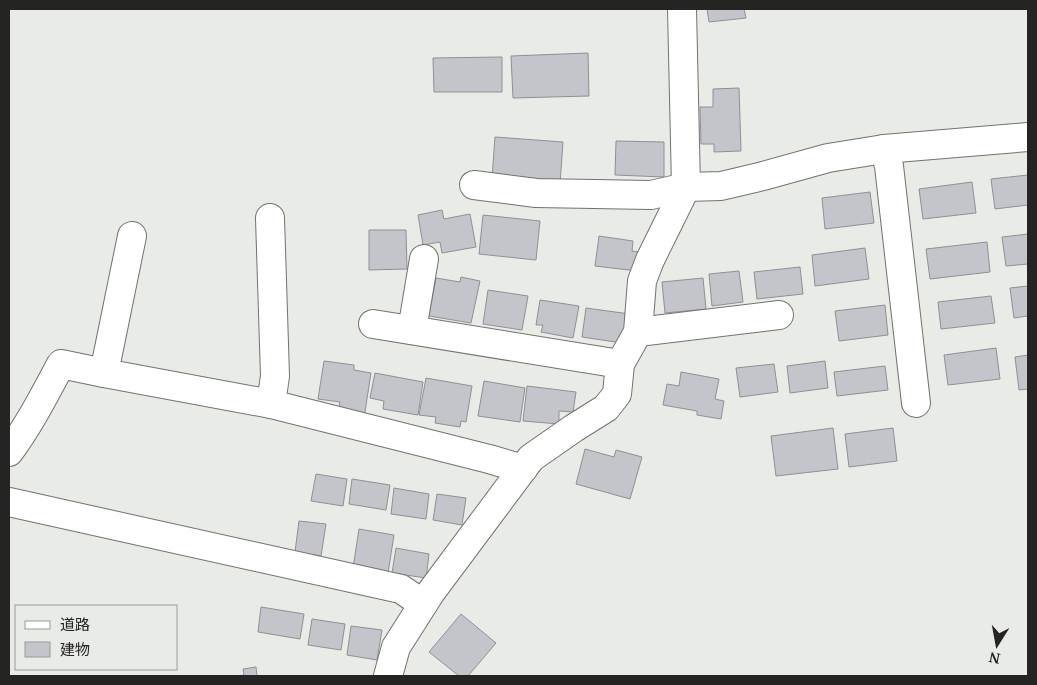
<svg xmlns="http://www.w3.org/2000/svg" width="1037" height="685" viewBox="0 0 1037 685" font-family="'Noto Serif','Noto Sans JP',serif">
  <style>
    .building { fill: #c4c5ca; stroke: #8f9095 }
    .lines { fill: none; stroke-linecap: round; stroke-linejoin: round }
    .minor-casing { stroke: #71736e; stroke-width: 30 }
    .minor { stroke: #fff; stroke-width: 28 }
  </style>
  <rect width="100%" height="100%" fill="#e9ebe6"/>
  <g class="building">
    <path d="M 707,9 L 744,9 L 746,18 L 709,22 Z"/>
    <path d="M 588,53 L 589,96 L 513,98 L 511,56 Z"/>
    <path d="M 502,57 L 502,92 L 434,92 L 433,58 Z"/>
    <path d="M 739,88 L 741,151 L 714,152 L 714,144 L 701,144 L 700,107 L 713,107 L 713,89 Z"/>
    <path d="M 495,137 L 563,142 L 560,184 L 492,178 Z"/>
    <path d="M 616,141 L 664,142 L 664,177 L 615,175 Z"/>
    <path d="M 1028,175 L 1028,205 L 995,209 L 991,179 Z"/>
    <path d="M 972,182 L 976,213 L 923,219 L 919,189 Z"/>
    <path d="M 870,192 L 874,223 L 825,229 L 822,198 Z"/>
    <path d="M 442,210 L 444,219 L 470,214 L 476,247 L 442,253 L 440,242 L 423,245 L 418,215 Z"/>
    <path d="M 483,215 L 540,221 L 536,260 L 479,254 Z"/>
    <path d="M 369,230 L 406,230 L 407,269 L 369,270 Z"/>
    <path d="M 1028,234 L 1028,264 L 1006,266 L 1002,237 Z"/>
    <path d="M 599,236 L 633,241 L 632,251 L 639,252 L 637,271 L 595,266 Z"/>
    <path d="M 987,242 L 990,272 L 930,279 L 926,249 Z"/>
    <path d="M 865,248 L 869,279 L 815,286 L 812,255 Z"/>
    <path d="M 800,267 L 803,294 L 757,299 L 754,272 Z"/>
    <path d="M 739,271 L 743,302 L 712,306 L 709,274 Z"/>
    <path d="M 461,277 L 480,281 L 471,323 L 429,316 L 436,278 L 460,282 Z"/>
    <path d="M 703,278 L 706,309 L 665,313 L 662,282 Z"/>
    <path d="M 1028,286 L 1028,316 L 1014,318 L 1010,288 Z"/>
    <path d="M 488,290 L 528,296 L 522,330 L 483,324 Z"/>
    <path d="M 991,296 L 995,323 L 941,329 L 938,302 Z"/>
    <path d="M 540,300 L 579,306 L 573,338 L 541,332 L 543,325 L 536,325 Z"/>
    <path d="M 885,305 L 888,335 L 839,341 L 835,311 Z"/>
    <path d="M 586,308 L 630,314 L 622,343 L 582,337 Z"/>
    <path d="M 996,348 L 1000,379 L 948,385 L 944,355 Z"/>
    <path d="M 1028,355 L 1028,389 L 1019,390 L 1015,357 Z"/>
    <path d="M 324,361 L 354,365 L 354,370 L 371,373 L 364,418 L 338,414 L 340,402 L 318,399 Z"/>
    <path d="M 825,361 L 828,388 L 790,393 L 787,366 Z"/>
    <path d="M 774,364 L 778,392 L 740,397 L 736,368 Z"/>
    <path d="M 885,366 L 888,390 L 837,396 L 834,372 Z"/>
    <path d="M 681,372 L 719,379 L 715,399 L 724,401 L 721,419 L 697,415 L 697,411 L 663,405 L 667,384 L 679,386 Z"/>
    <path d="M 375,373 L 423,382 L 418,415 L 383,409 L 384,401 L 370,398 Z"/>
    <path d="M 426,378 L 472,386 L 466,422 L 461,421 L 460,427 L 435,423 L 436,417 L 419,415 Z"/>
    <path d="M 484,381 L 525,388 L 520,422 L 478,416 Z"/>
    <path d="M 527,386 L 576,392 L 573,412 L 559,411 L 559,424 L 523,421 Z"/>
    <path d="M 833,428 L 838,469 L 776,476 L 771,436 Z"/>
    <path d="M 893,428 L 897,461 L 849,467 L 845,434 Z"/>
    <path d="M 585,449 L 614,457 L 616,450 L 642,457 L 630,499 L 576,484 Z"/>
    <path d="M 316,474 L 347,479 L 343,506 L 311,501 Z"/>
    <path d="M 352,479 L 390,485 L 386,510 L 349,504 Z"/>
    <path d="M 394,488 L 429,494 L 426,519 L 391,514 Z"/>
    <path d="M 437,494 L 466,498 L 462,525 L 433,520 Z"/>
    <path d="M 299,521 L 326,524 L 321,556 L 295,552 Z"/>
    <path d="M 359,529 L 394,535 L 388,573 L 353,568 Z"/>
    <path d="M 396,548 L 429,554 L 426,578 L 392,573 Z"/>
    <path d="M 261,607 L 304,614 L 300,639 L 258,632 Z"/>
    <path d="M 461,614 L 496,643 L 468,676 L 459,676 L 429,652 Z"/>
    <path d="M 312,619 L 345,624 L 341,650 L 308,645 Z"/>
    <path d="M 351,626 L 382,630 L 377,660 L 347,655 Z"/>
    <path d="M 256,667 L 257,676 L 238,676 L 244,675 L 243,669 Z"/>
  </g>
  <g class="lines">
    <g class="minor-casing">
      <g id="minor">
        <path d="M 884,149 L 889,166 L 916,403"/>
        <path d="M 474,185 L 536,193 L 651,195 L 686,187 L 721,186 L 763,176 L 828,158 L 884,149 L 1028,137"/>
        <path d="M 270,218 L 275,376 L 271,404"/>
        <path d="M 373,324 L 620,364"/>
        <path d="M 412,330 L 424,259"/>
        <path d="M 638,332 L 779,315"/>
        <path d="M 104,373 L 132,236"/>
        <path d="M 9,452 C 29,425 45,394 61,364 L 104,373 L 271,404 L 489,459 L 523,469"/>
        <path d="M 9,502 L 401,589 L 423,604"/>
        <path d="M 388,676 L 396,647 L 431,592 L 531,458 L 574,428 L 606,408 L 617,394 L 620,364 L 638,332 L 642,281 L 650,260 L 686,187 L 682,9"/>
      </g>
    </g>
    <use href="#minor" class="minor"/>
  </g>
  <rect width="1037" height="685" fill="none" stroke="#242523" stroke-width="20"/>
  <rect x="15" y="605" width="162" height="65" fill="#e9ebe6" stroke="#9a9c98"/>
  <rect x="25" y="621" width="25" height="8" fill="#ffffff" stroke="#9a9c98"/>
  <text x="60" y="630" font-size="15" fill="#242523">道路</text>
  <rect x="25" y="642" width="25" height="15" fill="#c4c5ca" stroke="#9a9c98"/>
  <text x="60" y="655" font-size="15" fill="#242523">建物</text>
  <g transform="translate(997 645) rotate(191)" stroke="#e9ebe6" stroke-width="4" paint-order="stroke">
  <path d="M0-4L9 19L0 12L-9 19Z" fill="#242523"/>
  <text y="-8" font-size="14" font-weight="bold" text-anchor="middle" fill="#242523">N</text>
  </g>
</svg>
